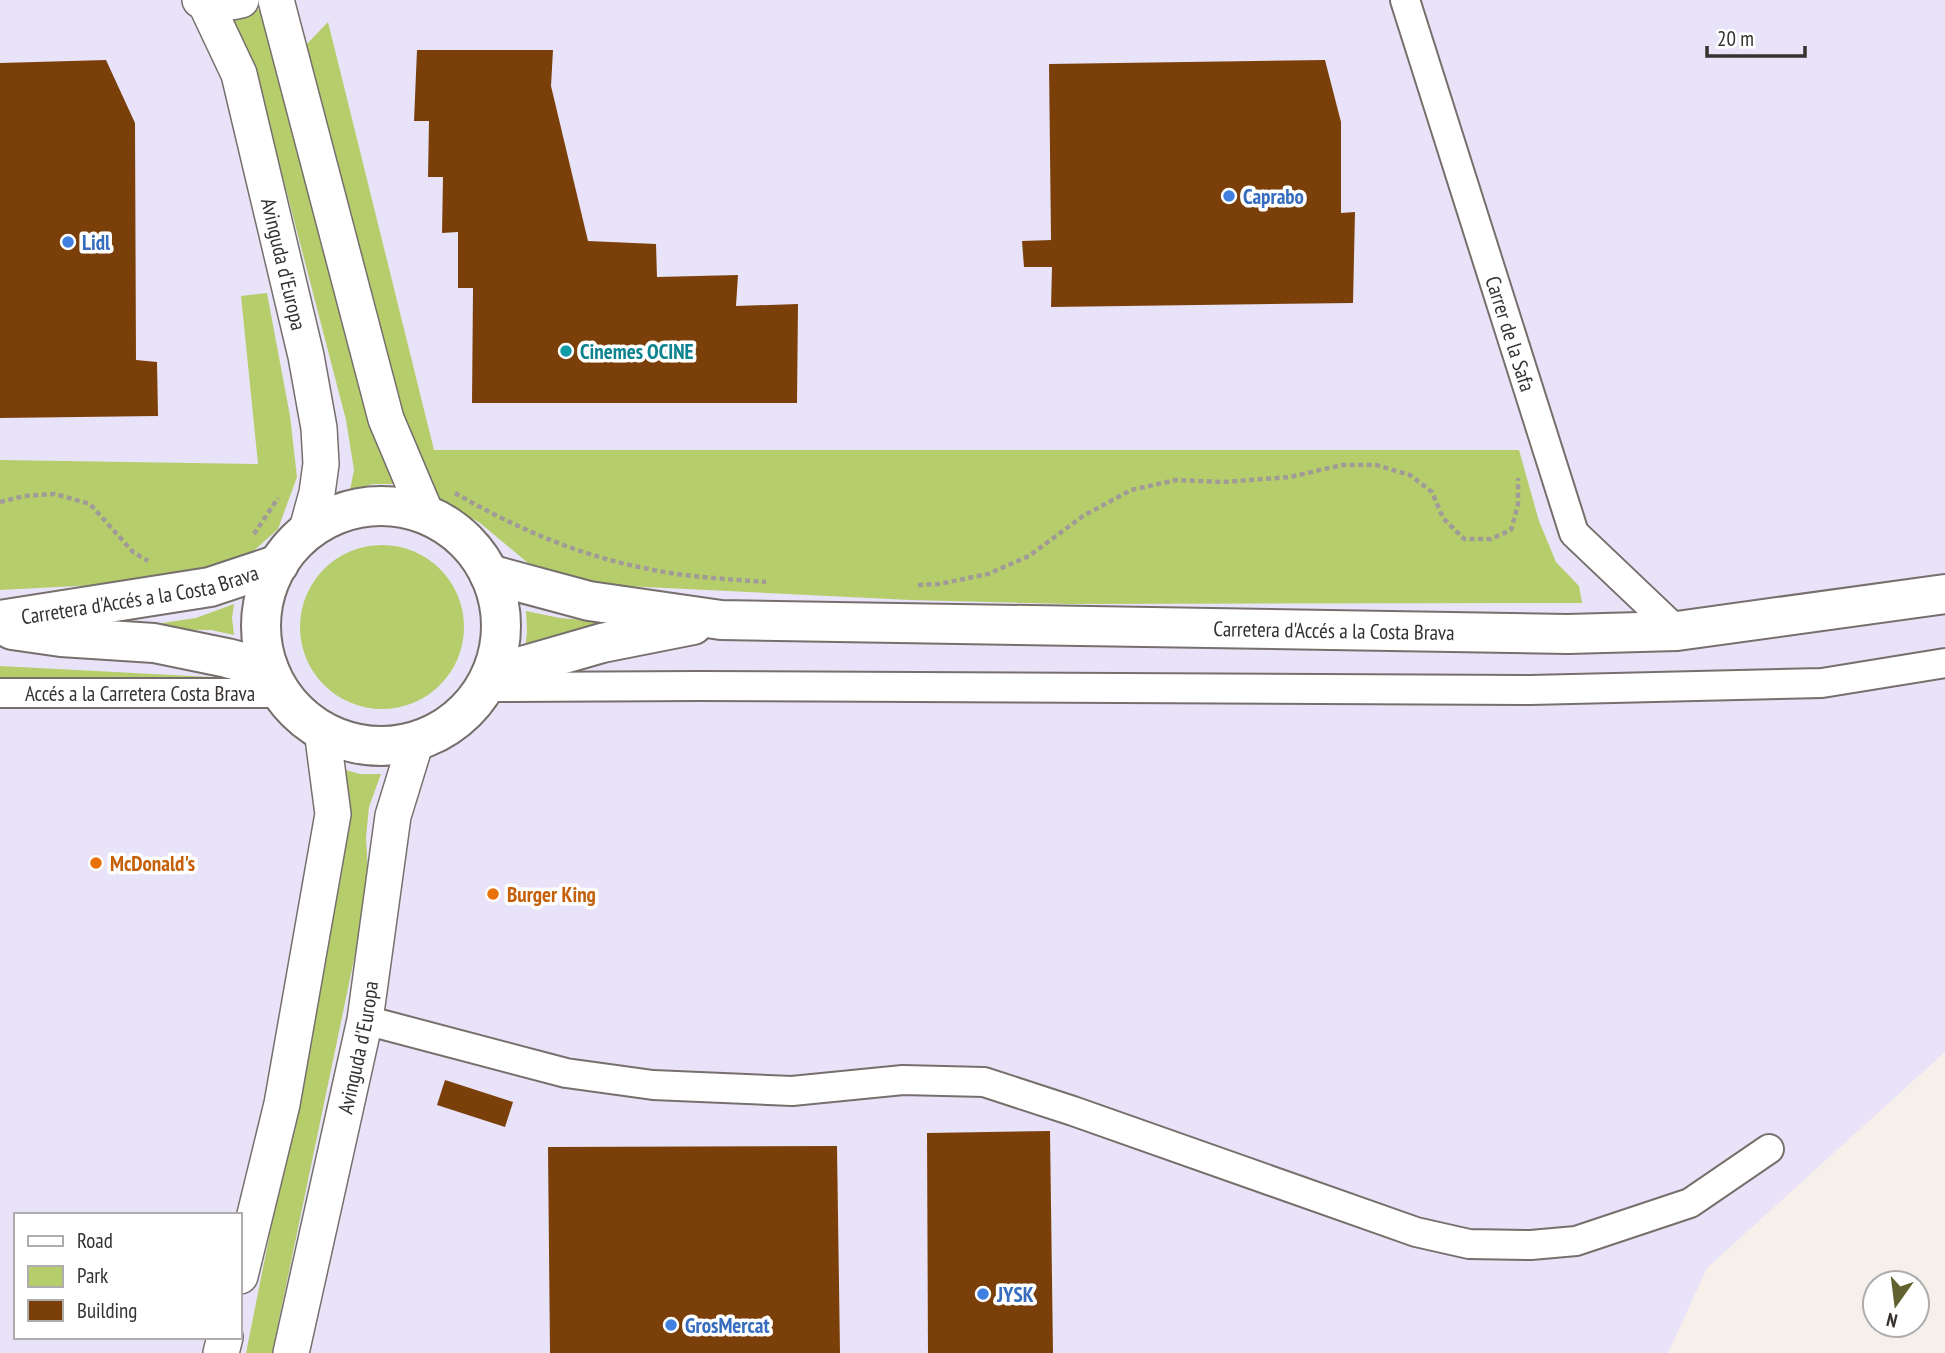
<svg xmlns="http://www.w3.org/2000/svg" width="1945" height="1353" viewBox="0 0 1945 1353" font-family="'PT Sans Narrow',sans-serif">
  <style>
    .industrial { fill: #e8e3f9; fill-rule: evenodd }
    .green { fill: #b6cd6c }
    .building { fill: #7b400a }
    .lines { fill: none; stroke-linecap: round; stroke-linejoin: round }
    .minor-casing { stroke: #766f6b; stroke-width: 32 }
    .tertiary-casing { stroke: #766f6b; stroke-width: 38 }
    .secondary-casing { stroke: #766f6b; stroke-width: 42 }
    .path { stroke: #a19b98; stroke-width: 4.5; stroke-dasharray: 5 3.5; stroke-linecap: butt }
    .minor { stroke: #fff; stroke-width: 28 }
    .tertiary { stroke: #fff; stroke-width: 35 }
    .secondary { stroke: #fff; stroke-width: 38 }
    .shop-dot { fill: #3f7fe0; stroke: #fff; stroke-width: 2.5 }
    .culture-dot { fill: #0f9aa8; stroke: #fff; stroke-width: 2.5 }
    .food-dot { fill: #e8710a; stroke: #fff; stroke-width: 2.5 }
    .labels { text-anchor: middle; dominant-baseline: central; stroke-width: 7; stroke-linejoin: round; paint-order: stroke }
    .shop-label { font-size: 21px; font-weight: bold; fill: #366cbe; stroke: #fff; text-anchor: start }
    .street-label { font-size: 21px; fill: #353230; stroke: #fff }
    .culture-label { font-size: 21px; font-weight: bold; fill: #0d838f; stroke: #fff; text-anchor: start }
    .food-label { font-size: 21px; font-weight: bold; fill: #c56008; stroke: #fff; text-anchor: start }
  </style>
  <rect width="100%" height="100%" fill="#f7efea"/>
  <path class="industrial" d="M 0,0 L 1945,0 L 1945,1052 L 1707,1268 L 1668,1353 L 0,1353 ZM 16,1215 L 240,1215 L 240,1337 L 16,1337 Z"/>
  <g class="green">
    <path d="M 265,7 L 404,484 L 373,484 L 350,490 L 354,470 L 346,420 L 255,70 L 232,19 Z"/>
    <path d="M 328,22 L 434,450 L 1519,450 L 1539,521 L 1556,562 L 1579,586 L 1582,603 L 1069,604 L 910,600 L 583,584 L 534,568 L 480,523 L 429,493 L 416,472 L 304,47 Z"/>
    <path d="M 267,293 L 290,416 L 297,477 L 278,529 L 230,572 L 123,587 L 96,585 L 0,590 L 0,460 L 258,464 L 241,296 Z"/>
    <circle cx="382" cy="627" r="82"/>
    <path d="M 234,604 L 232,618 L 234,635 L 211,630 L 122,629 L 196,618 Z"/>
    <path d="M 526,611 L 560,618 L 594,621 L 595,629 L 525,651 L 527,631 Z"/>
    <path d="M 0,666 L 211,677 L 230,687 L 0,681 Z"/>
    <path d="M 342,769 L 360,774 L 381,774 L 369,807 L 366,837 L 368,876 L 366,902 L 272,1353 L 246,1353 L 342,873 L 347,800 Z"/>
  </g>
  <g class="building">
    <path d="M 417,50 L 553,50 L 551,86 L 588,241 L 656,244 L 657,277 L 738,275 L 736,306 L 798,304 L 797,403 L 472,403 L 473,288 L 458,288 L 458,232 L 442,233 L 443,177 L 428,177 L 429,121 L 414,121 Z"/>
    <path d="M 106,60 L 135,123 L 136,360 L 157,362 L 158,416 L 0,418 L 0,63 Z"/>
    <path d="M 1325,60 L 1341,122 L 1341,213 L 1355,212 L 1353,303 L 1051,307 L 1052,267 L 1024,267 L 1022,241 L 1051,240 L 1049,64 Z"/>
    <path d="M 445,1080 L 513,1102 L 505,1127 L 437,1105 Z"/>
    <path d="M 1050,1131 L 1053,1353 L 928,1353 L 927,1133 Z"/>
    <path d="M 837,1146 L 840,1353 L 550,1353 L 548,1147 Z"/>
  </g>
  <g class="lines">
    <g class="minor-casing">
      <g id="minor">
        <path id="s1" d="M 1405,0 L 1574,533 L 1677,631"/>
        <path d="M 485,687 L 699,686 L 1530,690 L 1822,683 L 1945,663"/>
        <path id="s2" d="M 0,693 L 282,693"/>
        <path d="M 365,1020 L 566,1073 L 653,1085 L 792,1091 L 903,1080 L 984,1082 L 1073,1111 L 1416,1232 L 1469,1244 L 1531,1245 L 1576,1241 L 1690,1203 L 1769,1149"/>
      </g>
    </g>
    <g class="tertiary-casing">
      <g id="tertiary">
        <path d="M 200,0 C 213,6 228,3 241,0"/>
        <path d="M 276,0 L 386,419 L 427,516"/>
        <path id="s3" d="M 205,2 L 239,74 L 306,356 L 319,428 L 321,464 L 317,493 L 306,533"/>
        <path d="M 240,1276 L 282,1104 L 333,814 L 322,730"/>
        <path d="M 221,1353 L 225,1337"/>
        <path id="s4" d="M 291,1353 L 365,1020 L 393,816 L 416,741"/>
      </g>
    </g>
    <g class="secondary-casing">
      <g id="secondary">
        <circle cx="381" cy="626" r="120"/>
        <path id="s5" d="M 489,574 L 589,601 L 721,620 L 1568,634 L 1677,631 L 1945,594"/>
        <path id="s6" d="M 0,620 L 210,587 L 279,564"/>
        <path d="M 12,630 L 61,637 L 154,643 L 227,658 L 269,669"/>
        <path d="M 491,675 L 602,643 L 693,625"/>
      </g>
    </g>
    <g class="path">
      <path d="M 455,493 C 514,527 577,555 644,568 C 684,577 726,579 766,582"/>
      <path d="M 0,502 L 24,496 L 55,494 L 90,504 L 133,552 L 148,561"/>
      <path d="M 254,534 L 278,498"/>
      <path d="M 918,585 L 939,584 L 988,574 L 1029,556 L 1083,516 L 1131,490 L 1176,480 L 1222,482 L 1290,477 L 1342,465 L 1376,465 L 1410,475 L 1432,492 L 1443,518 L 1464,539 L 1491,539 L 1511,530 L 1518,505 L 1518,478"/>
    </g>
    <use href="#minor" class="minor"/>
    <use href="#tertiary" class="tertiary"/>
    <use href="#secondary" class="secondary"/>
  </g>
  <g class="shop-dot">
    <circle cx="1229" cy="196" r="7"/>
    <circle cx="68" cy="242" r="7"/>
    <circle cx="983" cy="1294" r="7"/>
    <circle cx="671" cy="1325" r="7"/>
  </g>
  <circle class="culture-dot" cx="566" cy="351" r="7"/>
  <g class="food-dot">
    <circle cx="96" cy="863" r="7"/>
    <circle cx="493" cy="894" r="7"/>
  </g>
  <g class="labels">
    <g class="shop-label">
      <text x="1243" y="196">Caprabo</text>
      <text x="82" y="242">Lidl</text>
      <text x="997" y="1294">JYSK</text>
      <text x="685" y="1325">GrosMercat</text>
    </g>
    <g class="street-label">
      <text stroke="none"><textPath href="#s3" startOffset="275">Avinguda d'Europa</textPath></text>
      <text stroke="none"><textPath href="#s1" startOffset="350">Carrer de la Safa</textPath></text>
      <text stroke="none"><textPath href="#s6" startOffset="142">Carretera d'Accés a la Costa Brava</textPath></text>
      <text stroke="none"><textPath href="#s5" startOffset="850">Carretera d'Accés a la Costa Brava</textPath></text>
      <text stroke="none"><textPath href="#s2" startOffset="140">Accés a la Carretera Costa Brava</textPath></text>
      <text stroke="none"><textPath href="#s4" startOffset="313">Avinguda d'Europa</textPath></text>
    </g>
    <g class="culture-label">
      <text x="580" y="351">Cinemes OCINE</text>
    </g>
    <g class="food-label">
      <text x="110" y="863">McDonald's</text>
      <text x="507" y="894">Burger King</text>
    </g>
  </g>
  <rect x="14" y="1213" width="228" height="126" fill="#ffffff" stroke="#aeadac" stroke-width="2"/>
  <rect x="28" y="1236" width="35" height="10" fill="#ffffff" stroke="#aeadac" stroke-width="2"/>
  <text x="77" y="1248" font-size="21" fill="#353230">Road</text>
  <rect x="28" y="1266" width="35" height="21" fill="#b6cd6c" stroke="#aeadac" stroke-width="2"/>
  <text x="77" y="1283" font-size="21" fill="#353230">Park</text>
  <rect x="28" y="1300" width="35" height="21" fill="#7b400a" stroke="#aeadac" stroke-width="2"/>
  <text x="77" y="1318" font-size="21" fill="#353230">Building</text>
  <g transform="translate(1896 1304) rotate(194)"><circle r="33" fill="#ffffff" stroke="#aeadac" stroke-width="2"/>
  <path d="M0-5L12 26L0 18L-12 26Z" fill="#60622f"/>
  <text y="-10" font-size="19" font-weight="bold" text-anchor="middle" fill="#353230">N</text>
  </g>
  <path d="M1707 46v10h98v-10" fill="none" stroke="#353230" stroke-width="3.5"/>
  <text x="1717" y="46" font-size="21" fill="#353230" stroke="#ffffff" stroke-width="5" paint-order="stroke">20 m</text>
</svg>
